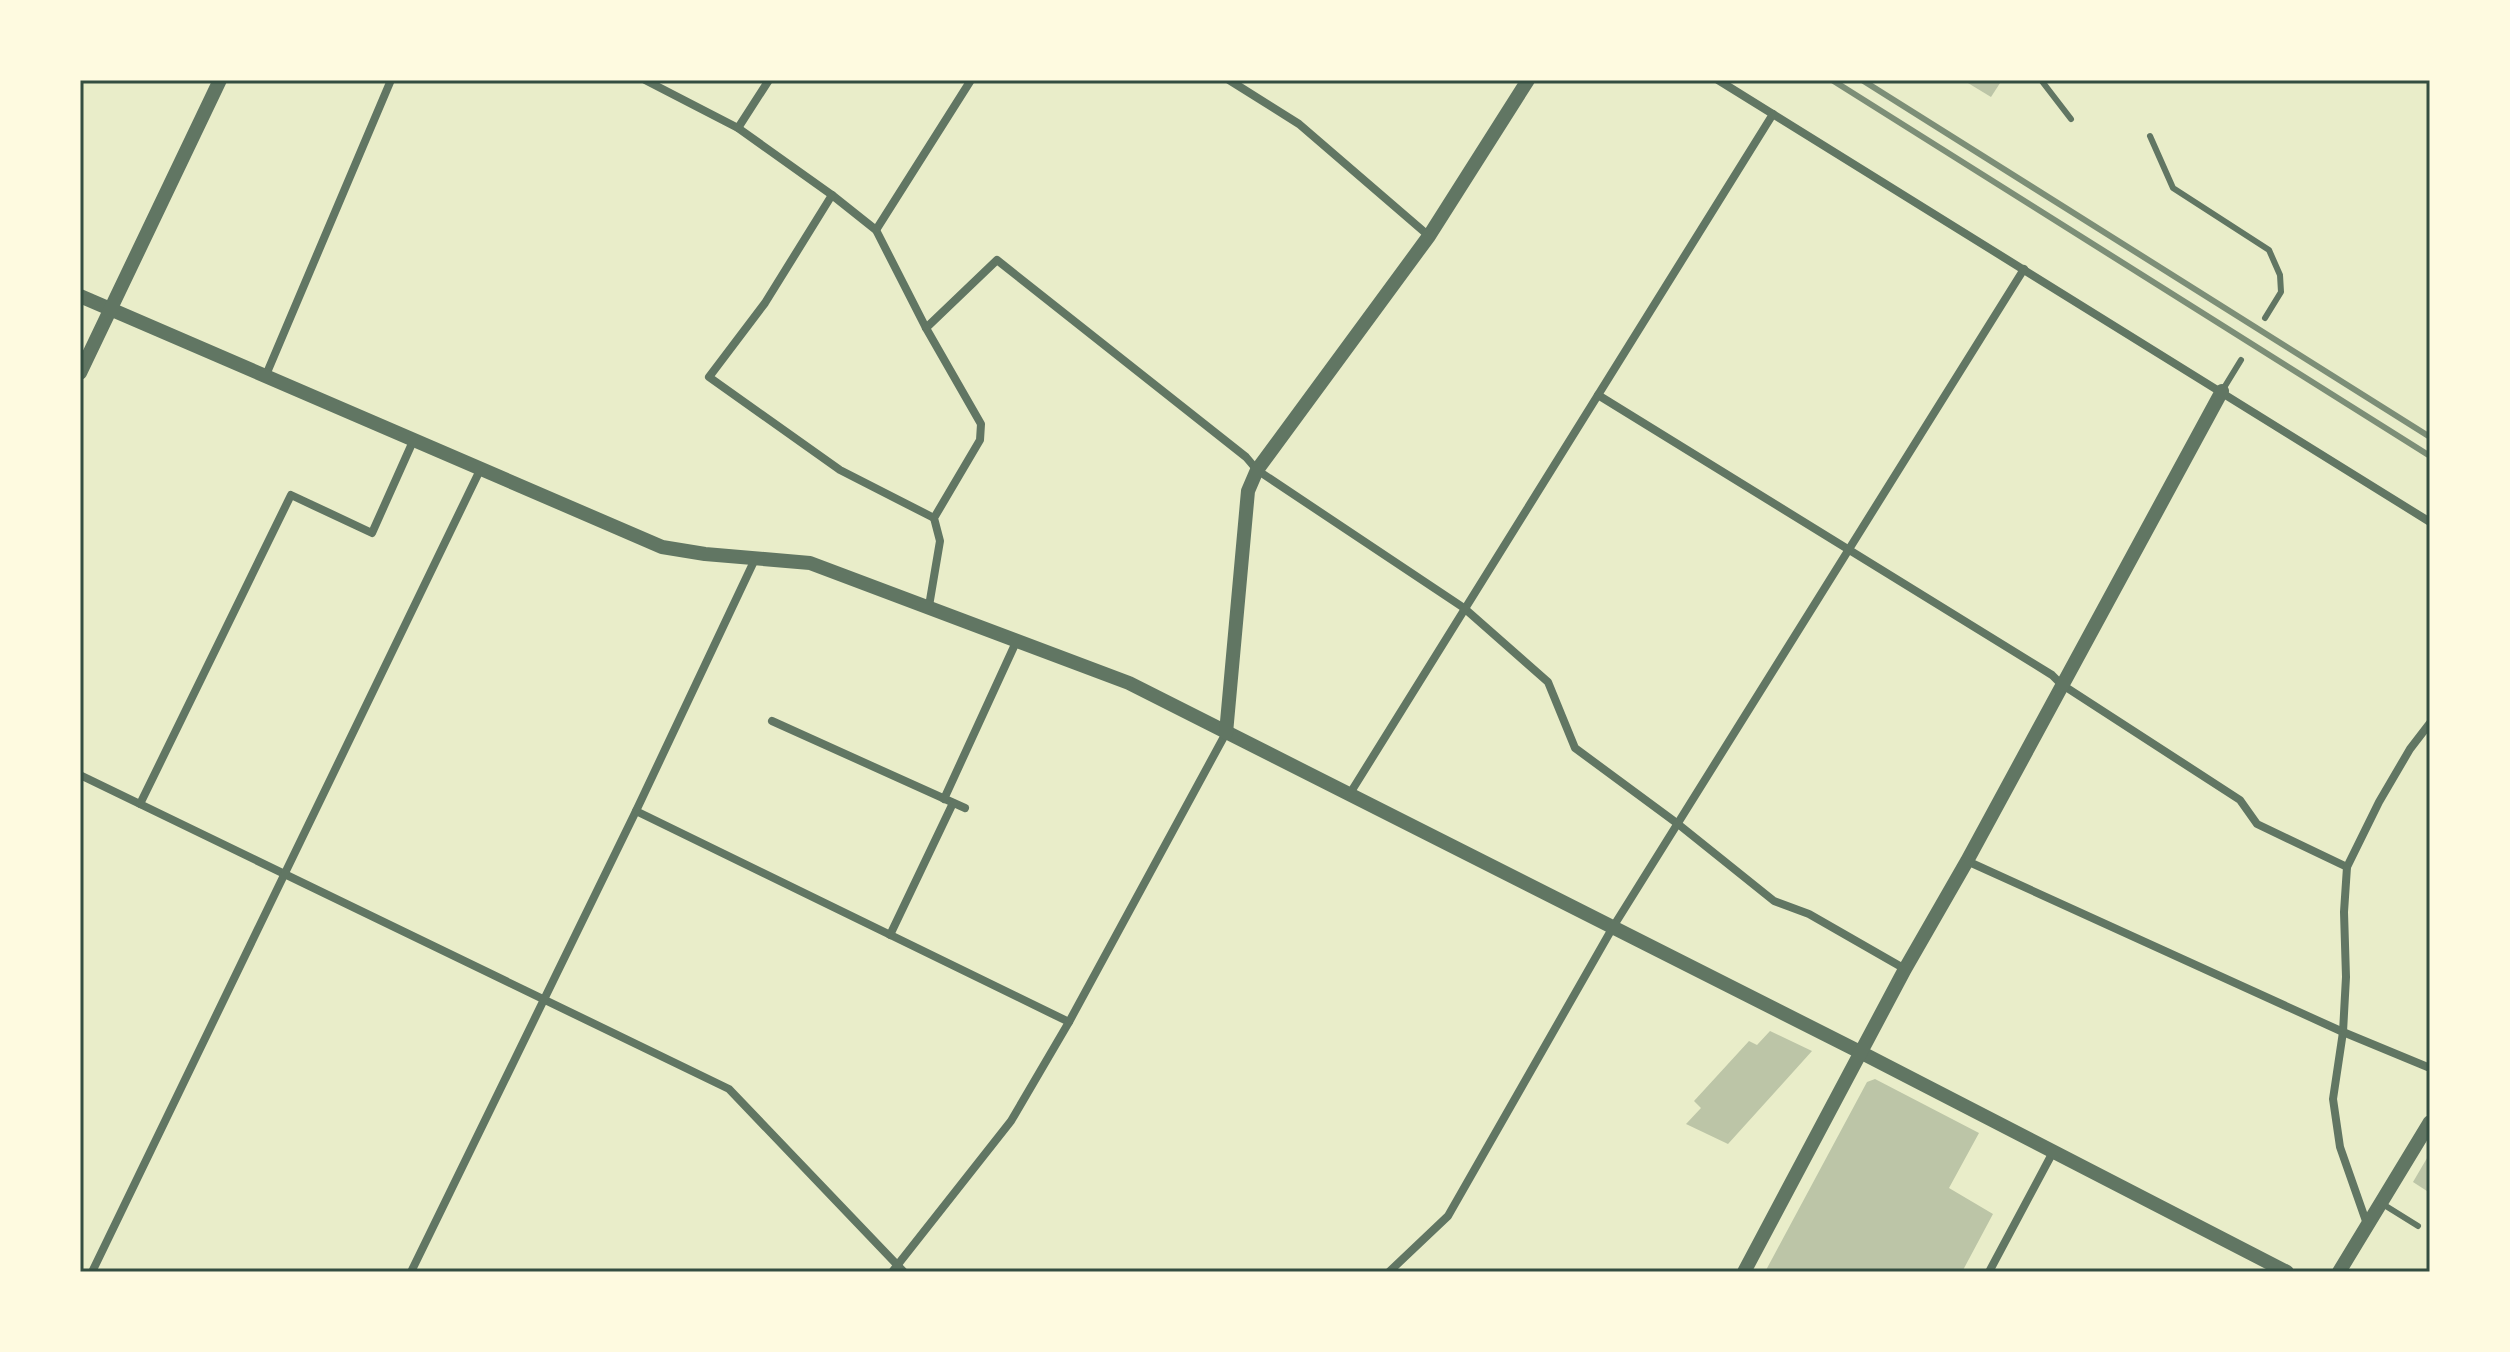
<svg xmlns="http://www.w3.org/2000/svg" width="2510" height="1352" viewBox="0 0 2510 1352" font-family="Signika,sans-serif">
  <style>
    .building { fill: #bcc5a7 }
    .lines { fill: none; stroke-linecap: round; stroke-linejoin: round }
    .service { stroke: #617663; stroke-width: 6 }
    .minor { stroke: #617663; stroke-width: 8 }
    .tertiary { stroke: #617663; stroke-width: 14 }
    .rail { stroke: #7c8e77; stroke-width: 6 }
    .neatline { fill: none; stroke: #344e41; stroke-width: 3 }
  </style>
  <rect width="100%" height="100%" fill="#e9edc9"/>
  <g class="building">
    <path d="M 1963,80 L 2002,80 L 1991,97 Z"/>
    <path d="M 1770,1031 L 1812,1051 L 1728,1144 L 1686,1124 L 1701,1108 L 1694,1101 L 1749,1041 L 1757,1045 Z"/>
    <path d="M 1875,1079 L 1979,1133 L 1949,1188 L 1993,1214 L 1962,1272 L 1765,1272 L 1867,1082 Z"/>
    <path d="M 2430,1153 L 2430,1193 L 2413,1182 Z"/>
  </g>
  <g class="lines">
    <g class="service">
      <path d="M 2041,80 L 2071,119"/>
      <path d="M 2150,136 L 2173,188 L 2269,250 L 2280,275 L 2281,292 L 2265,318"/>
      <path d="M 2222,391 L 2241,360"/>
      <path d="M 2381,1203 L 2418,1226"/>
    </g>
    <g class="minor">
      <path d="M 645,80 L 738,128 L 832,195 L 876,230 L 926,328 L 981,424 L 980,440 L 934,518 L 940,541 L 929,606"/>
      <path d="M 1229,80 L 1299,124 L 1429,236"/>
      <path d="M 1718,80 L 2430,522"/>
      <path d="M 738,128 L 769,80"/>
      <path d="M 832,195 L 765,303 L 709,377 L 840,470 L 934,518"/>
      <path d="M 876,230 L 971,80"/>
      <path d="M 926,328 L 997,260 L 1246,457 L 1257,470 L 1464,608 L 1548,682 L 1575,748 L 1678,824 L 1774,901 L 1809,914 L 1905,969"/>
      <path d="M 266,375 L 391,80"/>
      <path d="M 1598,395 L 2052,675 L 2061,684 L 2240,800 L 2257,824 L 2347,867"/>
      <path d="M 772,721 L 965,808"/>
      <path d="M 80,775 L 729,1089 L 904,1272"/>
      <path d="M 1349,795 L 1773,114"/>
      <path d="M 944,799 L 1017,640"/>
      <path d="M 140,804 L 291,495 L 372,533 L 414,439"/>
      <path d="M 636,811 L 1069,1022"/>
      <path d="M 1967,861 L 2343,1032 L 2430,1068"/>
      <path d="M 890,935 L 953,803"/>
      <path d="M 2367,1224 L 2340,1147 L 2333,1099 L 2343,1032 L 2346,977 L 2344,912 L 2347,867 L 2379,802 L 2410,749 L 2430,723"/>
      <path d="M 92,1272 L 481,468"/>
      <path d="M 411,1272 L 636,811 L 756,557"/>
      <path d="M 892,1272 L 1011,1121 L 1069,1022 L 1226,733"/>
      <path d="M 1389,1272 L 1448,1216 L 1613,927 L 2024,269"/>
      <path d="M 1989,1272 L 2053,1152"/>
    </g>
    <g class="tertiary">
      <path d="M 80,296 L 662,547 L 705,554 L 810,563 L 1129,683 L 1862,1053 L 2287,1272"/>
      <path d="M 80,373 L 220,80"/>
      <path d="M 1226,733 L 1248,491 L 1257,470 L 1429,236 L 1528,80"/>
      <path d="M 1744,1272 L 1905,969 L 1967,861 L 2222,391"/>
      <path d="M 2339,1272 L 2430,1122"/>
    </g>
    <g class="rail">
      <path d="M 1832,80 L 2430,456"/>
      <path d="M 1862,80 L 2430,437"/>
    </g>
  </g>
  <rect width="2510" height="1352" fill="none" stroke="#fefae0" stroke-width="164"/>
  <rect x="82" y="82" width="2346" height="1188" class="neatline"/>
</svg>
